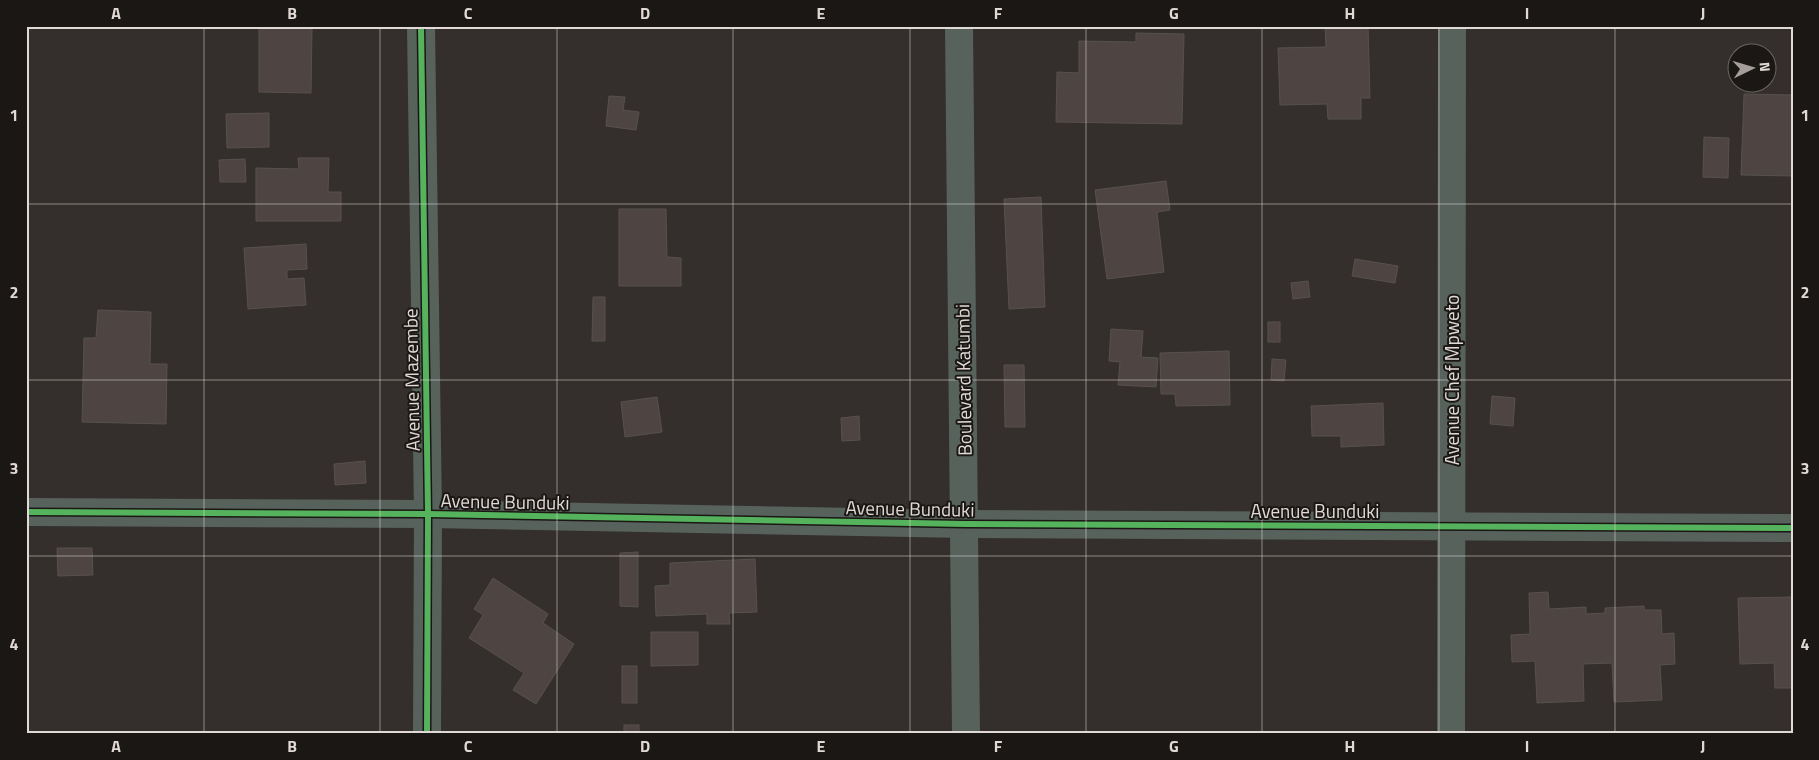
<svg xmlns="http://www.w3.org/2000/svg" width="1819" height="760" viewBox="0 0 1819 760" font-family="'Titillium Web',sans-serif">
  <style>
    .building { fill: #4e4542; stroke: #56514f }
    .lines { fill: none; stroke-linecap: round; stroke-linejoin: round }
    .minor { stroke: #57625d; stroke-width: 28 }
    .cycleway-casing { stroke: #1b1714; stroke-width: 9 }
    .cycleway { stroke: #56b35d; stroke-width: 6 }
    .grid { fill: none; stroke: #e0d9d6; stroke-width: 1; stroke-opacity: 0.55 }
    .labels { text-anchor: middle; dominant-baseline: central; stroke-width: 4; stroke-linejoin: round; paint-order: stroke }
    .street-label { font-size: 19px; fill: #e0d9d6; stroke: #1b1714 }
    .neatline { fill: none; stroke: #e0d9d6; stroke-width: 2 }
    .grid-label { font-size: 16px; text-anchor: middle; font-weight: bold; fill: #e0d9d6 }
  </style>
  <rect width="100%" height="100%" fill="#342e2c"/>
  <g class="building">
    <path d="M 259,26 L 312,27 L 311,93 L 259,92 Z"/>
    <path d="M 1325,26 L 1368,26 L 1370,98 L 1361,98 L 1361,119 L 1328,119 L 1327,104 L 1280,105 L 1278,48 L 1326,47 Z"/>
    <path d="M 1136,33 L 1184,34 L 1182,124 L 1056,122 L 1057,72 L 1079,73 L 1079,41 L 1136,42 Z"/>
    <path d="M 1744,94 L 1793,95 L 1793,176 L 1741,175 Z"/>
    <path d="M 609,96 L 625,97 L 623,110 L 639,112 L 636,130 L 606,126 Z"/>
    <path d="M 269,113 L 269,147 L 227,148 L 226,114 Z"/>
    <path d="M 1704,137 L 1729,138 L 1728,178 L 1703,177 Z"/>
    <path d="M 298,158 L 329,158 L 328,192 L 341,192 L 341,221 L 256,221 L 256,168 L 299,169 Z"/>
    <path d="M 245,159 L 246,182 L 220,182 L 219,160 Z"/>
    <path d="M 1166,181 L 1170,210 L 1157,212 L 1164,272 L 1107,279 L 1095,190 Z"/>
    <path d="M 1041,197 L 1045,307 L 1009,309 L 1004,199 Z"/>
    <path d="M 619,209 L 666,209 L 667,257 L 681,258 L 681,286 L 619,286 Z"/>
    <path d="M 306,244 L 307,269 L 287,270 L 287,279 L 304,278 L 306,305 L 248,309 L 244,248 Z"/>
    <path d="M 1355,259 L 1398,266 L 1395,283 L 1352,276 Z"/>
    <path d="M 1308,281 L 1310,297 L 1293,299 L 1291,283 Z"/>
    <path d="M 593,297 L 605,297 L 605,341 L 592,341 Z"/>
    <path d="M 98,310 L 151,312 L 150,364 L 167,364 L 166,424 L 82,422 L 84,338 L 96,338 Z"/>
    <rect x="1268" y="322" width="12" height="20"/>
    <path d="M 1111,329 L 1143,331 L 1141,357 L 1158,358 L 1156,387 L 1118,385 L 1120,362 L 1109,361 Z"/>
    <path d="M 1229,351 L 1230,405 L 1176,406 L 1175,394 L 1161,394 L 1160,353 Z"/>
    <path d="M 1272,359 L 1286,360 L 1284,381 L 1271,380 Z"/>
    <path d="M 1004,365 L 1024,365 L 1025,427 L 1005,427 Z"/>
    <path d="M 1492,396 L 1515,398 L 1513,426 L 1490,424 Z"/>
    <path d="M 657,397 L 662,432 L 625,437 L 621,402 Z"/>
    <path d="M 1383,403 L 1384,445 L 1341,447 L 1341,436 L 1312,436 L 1311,406 Z"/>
    <path d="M 859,416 L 860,440 L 842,441 L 841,418 Z"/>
    <path d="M 365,461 L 366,483 L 335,485 L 334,464 Z"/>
    <path d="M 57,548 L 92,548 L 93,575 L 58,576 Z"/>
    <path d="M 638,552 L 638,607 L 620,606 L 620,553 Z"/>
    <path d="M 755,559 L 757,612 L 729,613 L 730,624 L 707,624 L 707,614 L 656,616 L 655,586 L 670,585 L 670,563 Z"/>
    <path d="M 493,578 L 548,614 L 543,623 L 574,644 L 536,704 L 513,690 L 524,673 L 469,638 L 483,615 L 474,609 Z"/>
    <path d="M 1548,592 L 1549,609 L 1586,607 L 1586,614 L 1605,613 L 1605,608 L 1644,606 L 1644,610 L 1661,610 L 1662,634 L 1674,633 L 1675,664 L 1660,665 L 1662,700 L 1614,702 L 1612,663 L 1583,664 L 1584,701 L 1537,703 L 1535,661 L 1512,662 L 1511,635 L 1530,634 L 1529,593 Z"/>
    <path d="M 1793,597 L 1793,688 L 1775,688 L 1774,663 L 1740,664 L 1738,598 Z"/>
    <path d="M 651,632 L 698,632 L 698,665 L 651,666 Z"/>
    <rect x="622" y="666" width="15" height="37"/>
    <rect x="624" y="725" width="15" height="9"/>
  </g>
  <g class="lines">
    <g class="minor">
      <path d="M 421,26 L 428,514 L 427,734"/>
      <path d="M 959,26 L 966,734"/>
      <path d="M 26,512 L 428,514 L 965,524 L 1793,528"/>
      <path d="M 1451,734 L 1452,26"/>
    </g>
    <g class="cycleway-casing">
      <g id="cycleway">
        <path d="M 421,26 L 428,514 L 427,734"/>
        <path d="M 26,512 L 428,514 L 965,524 L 1793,528"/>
      </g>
    </g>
    <use href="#cycleway" class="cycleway"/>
  </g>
  <path class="grid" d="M 204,26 L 204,734M 380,26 L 380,734M 557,26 L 557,734M 733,26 L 733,734M 910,26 L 910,734M 1086,26 L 1086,734M 1262,26 L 1262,734M 1439,26 L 1439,734M 1615,26 L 1615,734M 26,204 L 1793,204M 26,380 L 1793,380M 26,556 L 1793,556"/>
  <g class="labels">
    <g class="street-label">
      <text transform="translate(411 380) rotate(-91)">Avenue Mazembe</text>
      <text transform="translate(963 380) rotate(-91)">Boulevard Katumbi</text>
      <text transform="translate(1451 380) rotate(-90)">Avenue Chef Mpweto</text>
      <text transform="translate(505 501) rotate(1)">Avenue Bunduki</text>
      <text transform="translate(910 508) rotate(1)">Avenue Bunduki</text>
      <text x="1315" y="510">Avenue Bunduki</text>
    </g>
  </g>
  <rect width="1819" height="760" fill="none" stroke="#1b1714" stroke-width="55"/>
  <g transform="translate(1752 68) rotate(85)"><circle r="24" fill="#1b1714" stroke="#6a6562"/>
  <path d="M0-4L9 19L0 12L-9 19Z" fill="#a49d9a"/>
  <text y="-8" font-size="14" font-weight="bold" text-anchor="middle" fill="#e0d9d6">N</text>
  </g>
  <rect x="28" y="28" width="1764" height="704" class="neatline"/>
  <g class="grid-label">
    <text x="116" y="19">A</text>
    <text x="292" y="19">B</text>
    <text x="468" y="19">C</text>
    <text x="645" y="19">D</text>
    <text x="821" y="19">E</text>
    <text x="998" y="19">F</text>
    <text x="1174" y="19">G</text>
    <text x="1350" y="19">H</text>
    <text x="1527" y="19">I</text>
    <text x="1703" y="19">J</text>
    <text x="14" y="121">1</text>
    <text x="1805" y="121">1</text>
    <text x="14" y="298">2</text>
    <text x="1805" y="298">2</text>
    <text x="14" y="474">3</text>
    <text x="1805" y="474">3</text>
    <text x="14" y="650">4</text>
    <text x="1805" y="650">4</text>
    <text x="116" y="752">A</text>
    <text x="292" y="752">B</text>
    <text x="468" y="752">C</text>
    <text x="645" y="752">D</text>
    <text x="821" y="752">E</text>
    <text x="998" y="752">F</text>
    <text x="1174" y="752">G</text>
    <text x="1350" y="752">H</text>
    <text x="1527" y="752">I</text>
    <text x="1703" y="752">J</text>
  </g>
</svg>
